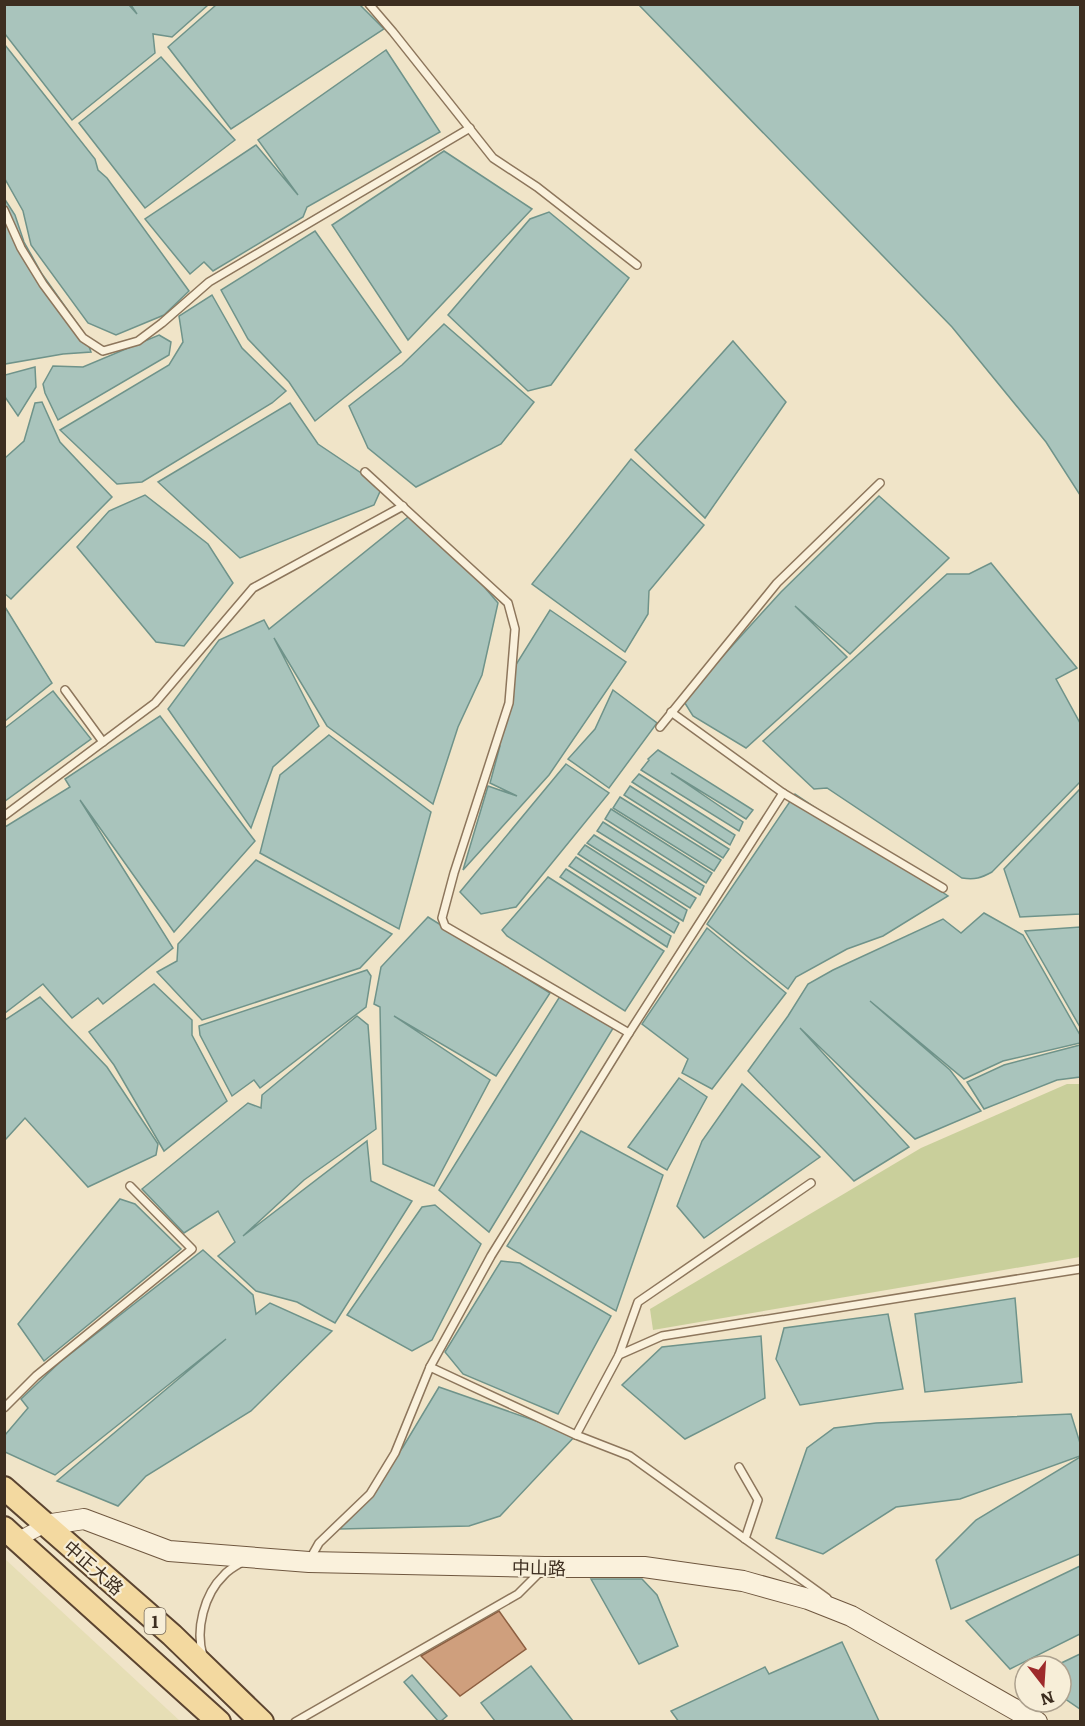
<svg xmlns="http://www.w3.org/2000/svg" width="1085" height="1726" viewBox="0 0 1085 1726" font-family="Literata,'Noto Sans TC',serif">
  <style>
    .farmland { fill: #e6deb5 }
    .green { fill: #c9cf9b }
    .water { fill: #a9c4bc; stroke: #6f938a; stroke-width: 1.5 }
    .building { fill: #cf9f7d; stroke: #8d5f41; stroke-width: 1.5 }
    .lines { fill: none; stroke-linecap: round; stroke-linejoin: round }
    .lane-casing { stroke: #8d765c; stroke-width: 10 }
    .street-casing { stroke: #8d765c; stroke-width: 16 }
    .secondary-casing { stroke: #6f573f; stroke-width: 22 }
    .primary-casing { stroke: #5b4430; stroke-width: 26 }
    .lane { stroke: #faf1dc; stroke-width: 7 }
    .street { stroke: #faf1dc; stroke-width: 14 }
    .secondary { stroke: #faf1dc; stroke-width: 20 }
    .primary { stroke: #f3d9a0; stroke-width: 22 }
    .labels { text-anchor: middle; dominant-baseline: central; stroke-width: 4.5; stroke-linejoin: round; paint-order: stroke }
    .shield { fill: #f7eed8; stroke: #756857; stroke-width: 1.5 }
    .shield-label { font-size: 16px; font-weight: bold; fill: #3d2e20 }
    .street-label { font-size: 18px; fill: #3d2e20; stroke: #f7eed8 }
  </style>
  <rect width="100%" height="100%" fill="#f0e4c8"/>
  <path class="farmland" d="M 4,1559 L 5,1559 L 180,1721 L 5,1721 Z"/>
  <path class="green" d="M 1067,1084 L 1080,1084 L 1080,1257 L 653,1330 L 650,1309 L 921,1148 Z"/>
  <g class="water">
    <path d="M 5,4 L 129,5 L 137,14 L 131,5 L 208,5 L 172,37 L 153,34 L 155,53 L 72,120 L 5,34 Z"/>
    <path d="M 216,5 L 360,5 L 384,29 L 231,129 L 168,47 Z"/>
    <path d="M 639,5 L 1080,5 L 1080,495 L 1046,442 L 952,327 Z"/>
    <path d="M 5,45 L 95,159 L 98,170 L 107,178 L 189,291 L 164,315 L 116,335 L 88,323 L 31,245 L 23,211 L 5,179 Z"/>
    <path d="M 386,50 L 440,132 L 307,207 L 303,217 L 213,271 L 204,262 L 190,274 L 145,219 L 256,145 L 298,195 L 258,140 Z"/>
    <path d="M 161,57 L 235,140 L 145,208 L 79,123 Z"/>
    <path d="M 444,151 L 532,209 L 408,340 L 332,225 Z"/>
    <path d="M 4,198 L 15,215 L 24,242 L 42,274 L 84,333 L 91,352 L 63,354 L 5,364 Z"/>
    <path d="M 549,212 L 629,278 L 551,385 L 528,391 L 448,315 L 530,219 Z"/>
    <path d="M 315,231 L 401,352 L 315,421 L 289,382 L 248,339 L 221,290 Z"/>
    <path d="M 212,295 L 242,348 L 286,391 L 272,403 L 142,482 L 117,484 L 60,430 L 169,365 L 183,342 L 179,316 Z"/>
    <path d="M 444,324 L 534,402 L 501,444 L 416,487 L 368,448 L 349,406 L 402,365 Z"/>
    <path d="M 159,335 L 171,342 L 169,355 L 58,420 L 45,393 L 43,384 L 53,366 L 83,367 Z"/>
    <path d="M 733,341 L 786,402 L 705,518 L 635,450 Z"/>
    <path d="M 35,367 L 36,387 L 18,416 L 5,397 L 5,375 Z"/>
    <path d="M 42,402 L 60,442 L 112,497 L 11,599 L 4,593 L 5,458 L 24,441 L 35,403 Z"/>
    <path d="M 290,403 L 318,444 L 382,487 L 374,505 L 240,558 L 158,482 Z"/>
    <path d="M 631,459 L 704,525 L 649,591 L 648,614 L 625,652 L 532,584 Z"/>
    <path d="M 145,495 L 208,544 L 233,583 L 184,646 L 156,642 L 77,547 L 109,511 Z"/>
    <path d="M 879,496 L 949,558 L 850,654 L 795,606 L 847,657 L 746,748 L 693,716 L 683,700 L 781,592 Z"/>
    <path d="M 412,514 L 456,554 L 498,603 L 482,675 L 458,727 L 433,804 L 327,726 L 274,638 L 319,726 L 273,767 L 251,828 L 168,709 L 219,640 L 264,620 L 269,629 Z"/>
    <path d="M 991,563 L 1077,668 L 1056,679 L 1080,723 L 1080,782 L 992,872 C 981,878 975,880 962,878 L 827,788 L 814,789 L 763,741 L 947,574 L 969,574 Z"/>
    <path d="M 5,607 L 52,683 L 5,721 Z"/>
    <path d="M 550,610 L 626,662 L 549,775 L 463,870 L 488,786 L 517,796 L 490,783 L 500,746 L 497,743 L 512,671 Z"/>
    <path d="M 613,690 L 657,723 L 609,788 L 568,759 L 595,729 Z"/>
    <path d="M 53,691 L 91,739 L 5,801 L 5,728 Z"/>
    <path d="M 160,716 L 255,841 L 174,932 L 80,800 L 173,948 L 103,1004 L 98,998 L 72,1018 L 43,984 L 5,1013 L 5,827 L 70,787 L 65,779 Z"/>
    <path d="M 329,735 L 431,812 L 399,929 L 260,853 L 280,775 Z"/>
    <path d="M 658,750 L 753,810 L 746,819 L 671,773 L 743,822 L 739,831 L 641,770 L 649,760 L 648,759 Z"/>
    <path d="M 566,764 L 609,793 L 516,907 L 481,914 L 460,892 Z"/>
    <path d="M 639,774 L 735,835 L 730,845 L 632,782 Z"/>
    <path d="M 630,786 L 729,849 L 723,858 L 624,795 Z"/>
    <path d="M 1080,789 L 1080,914 L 1020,917 L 1004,869 Z"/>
    <path d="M 795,794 L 948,896 L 883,936 L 847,949 L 796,977 L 788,989 L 707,924 Z"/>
    <path d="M 620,797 L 721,860 L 714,871 L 613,808 Z"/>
    <path d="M 611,809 L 712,873 L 706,883 L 605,819 Z"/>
    <path d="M 603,822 L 704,886 L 700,895 L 597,831 Z"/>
    <path d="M 594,835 L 696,898 L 690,908 L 587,843 Z"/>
    <path d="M 585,845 L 687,910 L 683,921 L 578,854 Z"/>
    <path d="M 576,857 L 679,923 L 674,933 L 569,866 Z"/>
    <path d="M 256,860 L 392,934 L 360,968 L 202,1020 L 157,972 L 177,961 L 178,944 Z"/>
    <path d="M 566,869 L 671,936 L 667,947 L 560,877 Z"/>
    <path d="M 548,877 L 664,951 L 625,1011 L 507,936 L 502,930 Z"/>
    <path d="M 984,913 L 1023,935 L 1080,1035 L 1080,1043 L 1003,1061 L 964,1079 L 870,1001 L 950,1070 L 981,1111 L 915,1139 L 800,1028 L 909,1147 L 854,1181 L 748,1071 L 788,1016 L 808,984 L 833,970 L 943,919 L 961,933 Z"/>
    <path d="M 428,917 L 550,993 L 496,1076 L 394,1016 L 490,1080 L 434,1186 L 383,1164 L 380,1007 L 374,1004 L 381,967 Z"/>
    <path d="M 1080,927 L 1080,1027 L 1025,931 Z"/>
    <path d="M 707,928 L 786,993 L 712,1089 L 682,1073 L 688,1059 L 642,1024 Z"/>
    <path d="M 367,970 L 371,976 L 366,1007 L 260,1088 L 254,1080 L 232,1096 L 200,1035 L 199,1026 Z"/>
    <path d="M 154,984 L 192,1020 L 192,1035 L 227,1101 L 164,1151 L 114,1065 L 89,1032 Z"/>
    <path d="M 562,993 L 615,1025 L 489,1232 L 439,1190 Z"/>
    <path d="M 40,997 L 107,1067 L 158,1144 L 156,1155 L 88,1187 L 25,1118 L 5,1140 L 5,1020 Z"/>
    <path d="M 357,1016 L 368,1025 L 376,1129 L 304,1180 L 243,1236 L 367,1141 L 371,1181 L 412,1201 L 335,1323 L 297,1302 L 256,1291 L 218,1256 L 235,1242 L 218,1211 L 184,1233 L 142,1189 L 248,1103 L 261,1108 L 262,1095 Z"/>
    <path d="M 1080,1045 L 1080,1077 L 1057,1080 L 984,1109 L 967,1082 L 1004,1065 Z"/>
    <path d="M 679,1078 L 707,1097 L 667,1170 L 628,1147 Z"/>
    <path d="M 742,1084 L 820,1157 L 704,1238 L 677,1206 L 702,1141 Z"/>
    <path d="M 581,1131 L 663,1175 L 616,1311 L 507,1246 Z"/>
    <path d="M 120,1199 L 135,1204 L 181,1249 L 44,1361 L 18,1324 Z"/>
    <path d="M 435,1205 L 481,1244 L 432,1340 L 412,1351 L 347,1315 L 422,1207 Z"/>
    <path d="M 203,1250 L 253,1295 L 256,1314 L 270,1303 L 332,1331 L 251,1411 L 146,1476 L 118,1506 L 57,1481 L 226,1339 L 55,1475 L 5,1452 L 5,1435 L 28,1408 L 21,1399 L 60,1362 Z"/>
    <path d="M 501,1261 L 520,1263 L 611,1316 L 558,1414 L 463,1374 L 445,1352 Z"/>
    <path d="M 1015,1298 L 1022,1382 L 925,1392 L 915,1314 Z"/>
    <path d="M 888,1314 L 903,1389 L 800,1405 L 776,1359 L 784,1328 Z"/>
    <path d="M 761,1336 L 765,1398 L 685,1439 L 622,1385 L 662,1347 Z"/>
    <path d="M 439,1387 L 576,1435 L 500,1516 L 469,1526 L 340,1529 L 403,1447 Z"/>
    <path d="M 1071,1414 L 1080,1443 L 1080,1456 L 960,1499 L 896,1507 L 823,1554 L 776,1538 L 807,1448 L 834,1428 L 876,1423 Z"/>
    <path d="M 1080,1457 L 1080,1554 L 951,1609 L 936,1560 L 976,1520 Z"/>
    <path d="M 1080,1566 L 1080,1634 L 1010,1669 L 966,1621 Z"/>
    <path d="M 591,1579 L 642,1579 L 657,1595 L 678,1646 L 639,1664 Z"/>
    <path d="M 842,1642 L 879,1721 L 679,1722 L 671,1711 L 765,1667 L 769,1674 Z"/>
    <path d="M 1080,1654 L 1080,1709 L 1061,1696 L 1061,1666 L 1055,1666 Z"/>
    <path d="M 531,1666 L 573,1721 L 495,1721 L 481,1703 Z"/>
    <path d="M 412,1675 L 447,1716 L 441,1721 L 438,1721 L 404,1682 Z"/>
  </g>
  <path class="building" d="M 499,1611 L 526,1649 L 460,1696 L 421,1656 Z"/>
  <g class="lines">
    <g class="lane-casing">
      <g id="lane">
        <path d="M 369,4 L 393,32 L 493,158 L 537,187 L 637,265"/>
        <path d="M 4,210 L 21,248 L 43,284 L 83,338 L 103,351 L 138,341 L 162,323 L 209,282 L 470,128"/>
        <path d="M 365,472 L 508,603 L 515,629 L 509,703 L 454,873 L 442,918 L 445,926 L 629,1033"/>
        <path d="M 65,690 L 103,742"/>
        <path d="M 671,712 L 783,793 L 943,888"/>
        <path d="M 660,727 L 777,583 L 880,483"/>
        <path d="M 4,816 L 155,703 L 253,588 L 403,506"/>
        <path d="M 619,1355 L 638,1302 L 811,1183"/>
        <path d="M 430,1367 L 576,1435 L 630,1456 L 827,1598"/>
        <path d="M 4,1408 L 36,1376 L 192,1249 L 130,1186"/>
        <path d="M 576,1435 L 619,1355 L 662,1336 L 1080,1269"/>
        <path d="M 739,1467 L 758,1500 L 745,1539"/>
        <path d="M 310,1559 L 319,1543 L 370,1494 L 395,1453 L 430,1367 L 491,1256 L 629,1033 L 783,793"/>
        <path d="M 203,1656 C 195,1630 204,1594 224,1575 C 229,1569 237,1565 244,1561"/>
        <path d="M 295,1722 L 518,1594 L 541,1571"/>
      </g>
    </g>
    <g class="street-casing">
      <path id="street" d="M 17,1540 L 45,1525"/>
    </g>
    <g class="secondary-casing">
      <path id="secondary" d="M 45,1525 L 84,1519 L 169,1551 L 309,1562 L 545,1567 L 644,1567 L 743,1581 L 808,1599 L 851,1616 L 1037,1722"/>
    </g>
    <g class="primary-casing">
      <g id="primary">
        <path d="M 4,1488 L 172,1635 L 262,1722"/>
        <path d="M 4,1528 L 219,1722"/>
      </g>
    </g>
    <use href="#lane" class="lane"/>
    <use href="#street" class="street"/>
    <use href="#secondary" class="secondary"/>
    <use href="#primary" class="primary"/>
  </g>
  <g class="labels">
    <rect class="shield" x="144.5" y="1608" width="21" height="26" rx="4.5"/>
    <g class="shield-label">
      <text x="155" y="1621">1</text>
    </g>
    <g class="street-label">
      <text transform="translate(94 1567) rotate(41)">中正大路</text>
      <text transform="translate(539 1567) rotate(1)">中山路</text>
    </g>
  </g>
  <rect width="1085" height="1726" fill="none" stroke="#3d2e20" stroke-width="12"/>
  <g transform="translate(1043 1684) rotate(163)"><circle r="28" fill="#f7eed8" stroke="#ada18e" stroke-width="1.5"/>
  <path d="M0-4.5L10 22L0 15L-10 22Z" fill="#9e2a2b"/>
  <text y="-9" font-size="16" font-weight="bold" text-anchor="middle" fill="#3d2e20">N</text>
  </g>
</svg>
